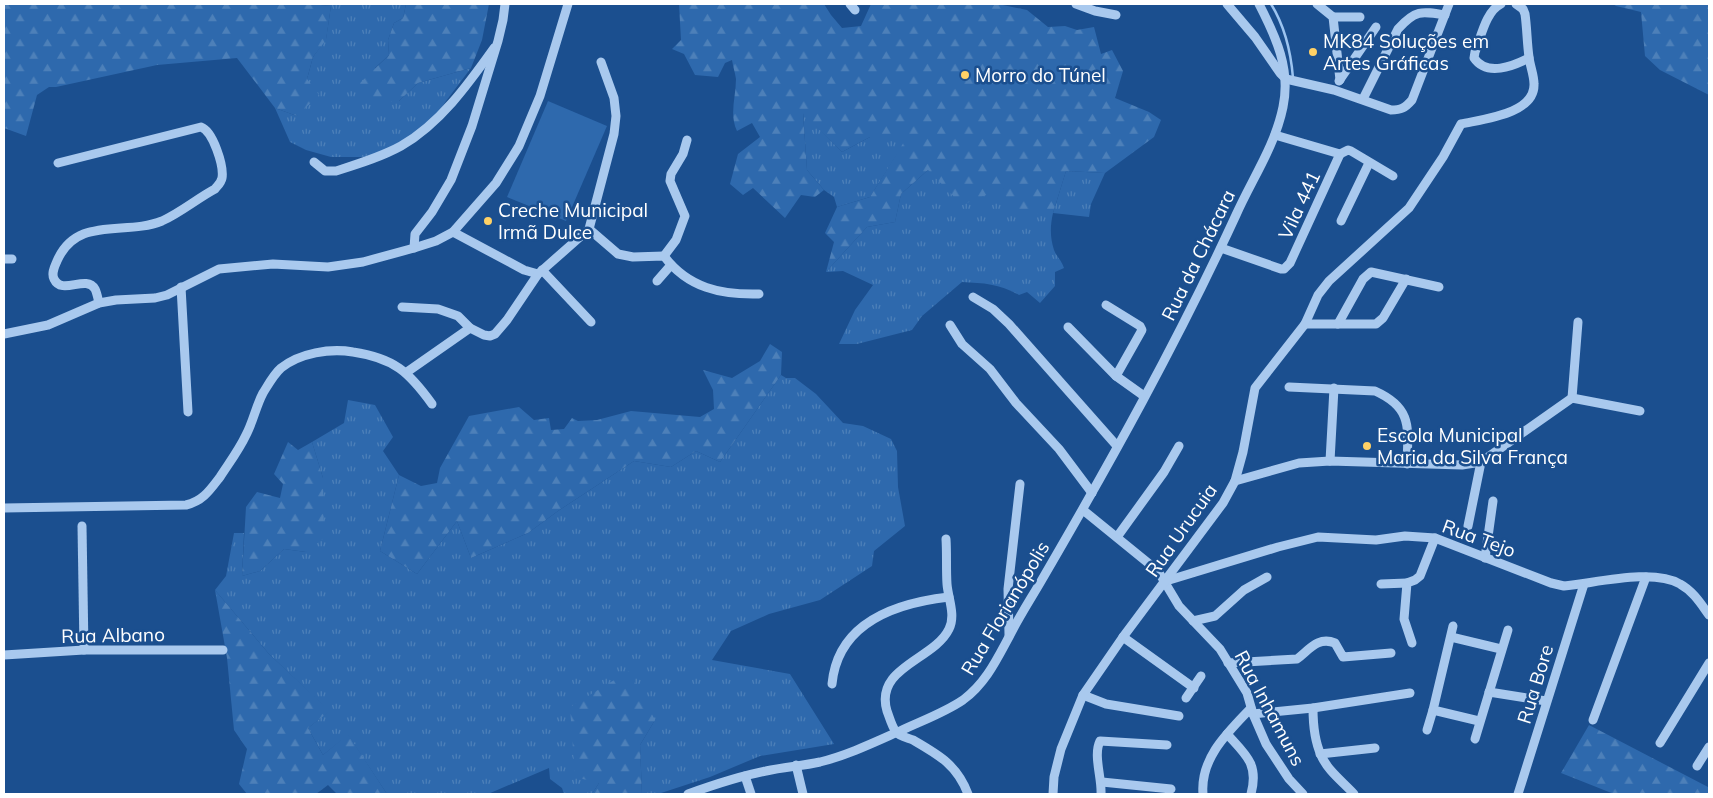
<svg xmlns="http://www.w3.org/2000/svg" width="1713" height="798" viewBox="0 0 1713 798" font-family="Mulish,sans-serif">
  <style>
    .grass { fill: url(#grass-tufts) }
    .forest { fill: url(#forest-firs) }
    .park { fill: #2e69ad }
    .lines { fill: none; stroke-linecap: round; stroke-linejoin: round }
    .stream { stroke: #9cc4f0; stroke-width: 2.5 }
    .minor { stroke: #a9c9ee; stroke-width: 9 }
    .poi-dot { fill: #ffd166; stroke: #1b4f8f; stroke-width: 2 }
    .labels { text-anchor: middle; dominant-baseline: central; stroke-width: 5; stroke-linejoin: round; paint-order: stroke }
    .poi-label { font-size: 19px; fill: #fff; stroke: #1b4f8f; text-anchor: start }
    .street-label { font-size: 19px; fill: #fff; stroke: #1b4f8f }
  </style>
  <defs>
    <pattern id="grass-tufts" width="24" height="20" patternUnits="userSpaceOnUse" patternTransform="scale(1.25)"><rect width="24" height="20" fill="#2e69ad"/><path d="M3 7l-1-3M5 7V3M7 7l1-3M15 17l-1-3M17 17v-4M19 17l1-3" fill="none" stroke="#4d80b9"/></pattern>
    <pattern id="forest-firs" width="22" height="20" patternUnits="userSpaceOnUse" patternTransform="scale(1.25)"><rect width="22" height="20" fill="#2e69ad"/><path d="M5 1l3.5 6h-7zM16 11l3.5 6h-7z" fill="#4d80b9"/></pattern>
  </defs>
  <rect width="100%" height="100%" fill="#1b4f8f"/>
  <g class="grass">
    <path d="M 310,4 L 406,4 L 403,18 L 394,23 L 388,40 L 389,55 L 375,68 L 399,101 L 418,83 L 471,68 L 446,101 L 432,123 L 388,157 L 331,157 L 306,150 L 290,142 L 275,108 L 297,116 L 313,57 L 326,39 L 331,6 Z"/>
    <path d="M 803,112 L 842,152 L 870,137 L 908,137 L 870,197 L 837,207 L 834,197 L 824,190 L 807,170 Z"/>
    <path d="M 928,170 L 1003,188 L 1053,213 L 1066,171 L 1105,173 L 1091,204 L 1089,217 L 1053,213 C 1050,226 1050,238 1054,250 C 1056,256 1062,261 1064,268 L 1055,272 L 1055,286 L 1040,303 L 1027,292 L 1019,295 C 1000,284 984,283 962,282 L 922,316 L 912,330 L 857,344 L 839,344 L 855,310 L 873,285 L 843,271 L 826,272 L 867,227 L 895,222 L 901,194 Z"/>
    <path d="M 781,375 L 786,378 L 795,378 L 816,394 L 843,423 L 863,426 L 891,439 L 897,451 L 898,487 L 905,526 L 874,551 L 872,566 L 820,600 L 769,614 L 731,631 L 712,660 L 790,674 L 834,744 L 760,756 L 710,777 L 658,794 L 642,794 L 640,745 L 655,720 L 599,783 L 592,794 L 564,794 L 562,788 L 550,779 L 549,768 L 488,794 L 387,794 L 348,735 L 323,755 L 308,728 L 329,711 L 269,654 L 215,590 L 226,576 L 234,533 L 244,533 L 242,576 L 260,571 L 284,549 L 306,552 L 323,478 L 312,442 L 344,423 L 348,400 L 375,405 L 393,437 L 383,451 L 399,475 L 380,551 L 417,574 L 457,521 L 471,558 L 528,533 L 558,511 L 634,461 L 671,467 L 696,451 L 720,462 Z"/>
  </g>
  <g class="forest">
    <path d="M 4,4 L 310,4 L 331,6 L 326,40 L 313,57 L 307,79 L 319,95 L 297,116 L 275,108 L 237,58 L 157,65 L 56,87 L 49,87 L 37,95 L 26,136 L 4,128 Z"/>
    <path d="M 406,4 L 489,4 L 482,40 L 471,68 L 418,83 L 399,101 L 367,103 L 360,83 L 389,55 L 388,40 L 394,23 L 403,18 Z"/>
    <path d="M 679,4 L 824,4 L 831,15 L 842,28 L 861,26 L 871,4 L 998,4 L 1027,10 L 1048,27 L 1065,26 L 1077,30 L 1094,27 L 1101,54 L 1112,50 L 1123,71 L 1115,98 L 1149,112 L 1161,120 L 1154,137 L 1105,173 L 1066,171 L 1053,213 L 1012,215 L 1003,188 L 962,205 L 928,170 L 901,194 L 895,222 L 867,227 L 826,272 L 834,242 L 825,233 L 837,207 L 870,197 L 907,137 L 870,137 L 842,152 L 803,113 L 807,170 L 824,190 L 815,197 L 801,195 L 785,218 L 753,188 L 743,195 L 730,184 L 738,154 L 760,137 L 752,123 L 737,131 C 729,114 736,97 736,79 C 735,73 733,66 732,60 L 725,63 L 718,77 L 695,75 L 684,54 L 672,49 L 681,40 Z"/>
    <path d="M 1613,4 L 1709,4 L 1709,95 L 1660,70 L 1645,56 L 1641,12 L 1616,6 Z"/>
    <path d="M 770,344 L 782,352 L 781,375 L 720,462 L 696,451 L 671,467 L 634,461 L 558,511 L 528,533 L 471,558 L 457,521 L 417,574 L 380,551 L 399,475 L 421,486 L 437,483 L 440,468 L 469,416 L 519,407 L 534,420 L 549,418 L 551,430 L 564,429 L 572,418 L 578,421 L 597,420 L 631,411 L 700,417 L 714,409 L 713,390 L 703,370 L 732,378 L 760,361 Z"/>
    <path d="M 288,442 L 298,450 L 312,442 L 323,478 L 324,538 L 306,552 L 284,549 L 260,571 L 242,576 L 246,507 L 257,492 L 280,498 L 283,484 L 274,474 Z"/>
    <path d="M 215,590 L 269,654 L 330,711 L 308,728 L 323,755 L 348,734 L 387,794 L 337,794 L 328,785 L 316,794 L 247,794 L 239,784 L 247,749 L 234,730 L 227,658 Z"/>
    <path d="M 629,671 L 655,720 L 640,745 L 642,794 L 592,794 L 599,783 L 575,777 L 570,707 Z"/>
    <path d="M 1589,725 L 1708,787 L 1709,785 L 1709,794 L 1614,794 L 1561,773 Z"/>
  </g>
  <path class="park" d="M 548,101 L 607,126 L 566,221 L 507,197 Z"/>
  <g class="lines">
    <path class="stream" d="M 1271,4 C 1284,25 1291,53 1293,78"/>
    <g class="minor">
      <path d="M 850,4 L 855,10"/>
      <path d="M 1076,4 L 1095,11 L 1116,15"/>
      <path d="M 1227,4 L 1255,37 L 1280,73 L 1286,79 L 1334,90 L 1391,110 C 1401,110 1405,108 1412,100 L 1449,4"/>
      <path d="M 1317,4 L 1333,17 L 1340,80"/>
      <path d="M 1501,4 C 1486,11 1481,37 1475,52 L 1474,58 C 1487,77 1513,66 1529,58"/>
      <path d="M 1333,17 L 1360,17"/>
      <path d="M 1339,81 L 1376,27"/>
      <path d="M 1363,99 L 1398,29 C 1415,10 1421,11 1445,15"/>
      <path d="M 1340,154 L 1348,150 L 1351,151 L 1393,176"/>
      <path d="M 314,162 L 325,171 L 336,171 C 358,164 381,157 401,146 C 440,124 469,83 494,48"/>
      <path d="M 58,163 L 201,127 C 213,131 224,166 222,178 C 221,183 218,185 215,189 C 198,198 180,213 162,221 C 125,236 77,215 57,261 C 55,266 51,273 54,279 C 62,296 86,274 95,289 C 97,293 98,299 99,303"/>
      <path d="M 1341,221 L 1369,163"/>
      <path d="M 589,229 L 618,254 L 633,257 L 664,256 C 688,288 721,295 759,294"/>
      <path d="M 453,232 L 524,270 L 538,274"/>
      <path d="M 414,248 L 415,234 L 432,212 L 451,180 L 472,126 L 498,41 L 503,20 L 505,4"/>
      <path d="M 1221,248 L 1281,269 L 1284,269 L 1290,263 L 1340,154 L 1275,135"/>
      <path d="M 664,256 L 676,240 L 685,216 L 670,181 L 671,174 L 683,154 L 687,140"/>
      <path d="M 4,259 L 12,259"/>
      <path d="M 542,270 L 591,322"/>
      <path d="M 657,281 L 671,265"/>
      <path d="M 181,287 L 188,412"/>
      <path d="M 973,297 L 993,309 L 1009,324 L 1117,446"/>
      <path d="M 1106,305 L 1140,326 L 1142,330 L 1116,376"/>
      <path d="M 402,307 L 438,309 L 458,316 L 470,328 L 484,335 L 490,336 L 495,334 L 507,320 L 538,274 L 589,229 L 614,134 L 616,116 L 614,98 L 601,62"/>
      <path d="M 1305,324 L 1376,324 L 1383,318 L 1406,279"/>
      <path d="M 1338,324 L 1363,279 L 1371,272 L 1439,287"/>
      <path d="M 950,325 L 962,344 L 990,369 L 1016,403 L 1059,449 L 1092,493"/>
      <path d="M 1068,327 L 1116,376 L 1144,396"/>
      <path d="M 4,334 L 48,325 L 99,303 L 116,300 L 155,298 L 167,295 L 219,269 L 273,264 L 328,267 L 363,262 L 414,248 L 436,241 L 453,232 L 496,183 L 519,146 L 540,96 L 568,4"/>
      <path d="M 407,372 L 470,328"/>
      <path d="M 1289,387 L 1375,391 C 1413,408 1408,428 1407,464"/>
      <path d="M 1572,398 L 1578,322"/>
      <path d="M 1572,398 L 1640,411"/>
      <path d="M 1330,461 L 1334,388"/>
      <path d="M 1235,481 L 1299,463 L 1330,461 L 1462,465 L 1481,462 L 1572,398"/>
      <path d="M 4,508 L 186,505 C 203,501 210,490 220,477 C 229,463 239,450 246,435 C 253,422 256,406 263,393 C 268,385 274,374 281,368 C 300,353 330,348 353,352 C 394,358 409,372 432,404"/>
      <path d="M 1083,510 L 1158,571 L 1179,606 L 1220,649 L 1247,693 L 1253,714 L 1266,744 L 1289,779 L 1303,794"/>
      <path d="M 82,526 L 84,650"/>
      <path d="M 1468,526 L 1481,462"/>
      <path d="M 1117,537 L 1164,472 L 1179,446"/>
      <path d="M 946,539 C 947,554 946,569 947,584 C 948,598 956,615 949,629 C 934,660 874,667 887,711 C 889,716 892,727 896,732 C 899,736 908,738 913,740 C 939,755 957,765 968,794"/>
      <path d="M 1485,558 L 1493,501"/>
      <path d="M 1166,581 L 1278,547 L 1318,537 L 1376,540 L 1405,536 L 1435,538 L 1551,583 L 1564,586 C 1596,583 1653,568 1680,584 C 1693,591 1701,604 1709,615"/>
      <path d="M 1381,584 L 1407,583"/>
      <path d="M 1193,621 L 1215,616 L 1244,590 L 1267,577"/>
      <path d="M 1453,626 L 1433,710 L 1479,721"/>
      <path d="M 1009,635 L 1008,589 L 1020,484"/>
      <path d="M 1123,637 L 1194,688"/>
      <path d="M 1451,637 L 1501,649"/>
      <path d="M 1412,643 L 1404,619 L 1407,583 L 1415,580 L 1420,576 L 1435,538"/>
      <path d="M 4,655 L 84,650 L 223,650"/>
      <path d="M 1228,663 L 1297,659 C 1309,650 1318,636 1335,643 L 1343,657 L 1391,653"/>
      <path d="M 832,684 C 838,622 896,603 949,597"/>
      <path d="M 1489,692 L 1546,701"/>
      <path d="M 1083,695 L 1106,704 L 1179,716"/>
      <path d="M 1186,698 L 1201,676"/>
      <path d="M 1313,708 C 1313,722 1315,742 1321,755 C 1327,770 1343,782 1354,794"/>
      <path d="M 1253,714 L 1313,708 L 1410,693"/>
      <path d="M 1593,720 L 1646,577"/>
      <path d="M 1427,730 L 1433,710"/>
      <path d="M 1227,734 C 1246,755 1259,764 1251,794"/>
      <path d="M 1475,739 L 1508,630"/>
      <path d="M 1660,743 L 1709,663"/>
      <path d="M 1320,754 L 1375,748"/>
      <path d="M 796,765 L 803,794"/>
      <path d="M 1697,766 L 1709,747"/>
      <path d="M 745,776 L 751,794"/>
      <path d="M 1102,782 L 1171,789"/>
      <path d="M 688,794 C 713,785 740,776 766,771 C 784,767 802,766 820,762 C 848,755 873,743 900,731 C 921,721 944,713 963,700 C 986,683 997,659 1010,635 C 1019,617 1030,600 1040,583 C 1110,463 1178,341 1236,215 C 1252,179 1275,146 1283,107 C 1291,69 1276,37 1259,4"/>
      <path d="M 1053,794 L 1054,777 L 1061,749 L 1083,695 L 1123,637 L 1223,503 L 1235,481 L 1243,452 L 1255,388 L 1305,324 L 1318,295 L 1329,281 L 1409,208 L 1443,157 L 1461,124 C 1483,119 1535,114 1534,84 C 1534,75 1530,66 1529,57 C 1527,43 1527,28 1525,14 L 1523,9 L 1516,4"/>
      <path d="M 1101,794 C 1102,778 1093,755 1100,741 L 1167,745"/>
      <path d="M 1203,794 C 1200,758 1228,732 1251,708"/>
      <path d="M 1518,794 L 1584,584"/>
    </g>
  </g>
  <g class="poi-dot">
    <circle cx="1313" cy="52" r="5"/>
    <circle cx="965" cy="75" r="5"/>
    <circle cx="488" cy="221" r="5"/>
    <circle cx="1367" cy="446" r="5"/>
  </g>
  <g class="labels">
    <g class="poi-label">
      <text x="1323" y="41">MK84 Soluções em<tspan x="1323" dy="22">Artes Gráficas</tspan></text>
      <text x="975" y="75">Morro do Túnel</text>
      <text x="498" y="210">Creche Municipal<tspan x="498" dy="22">Irmã Dulce</tspan></text>
      <text x="1377" y="435">Escola Municipal<tspan x="1377" dy="22">Maria da Silva França</tspan></text>
    </g>
    <g class="street-label">
      <text transform="translate(1299 205) rotate(-65)">Vila 441</text>
      <text transform="translate(1198 255) rotate(-64)">Rua da Chácara</text>
      <text transform="translate(1181 530) rotate(-55)">Rua Urucuia</text>
      <text transform="translate(1479 538) rotate(20)">Rua Tejo</text>
      <text transform="translate(1005 608) rotate(-59)">Rua Florianópolis</text>
      <text transform="translate(113 635) rotate(-1)">Rua Albano</text>
      <text transform="translate(1535 684) rotate(-73)">Rua Bore</text>
      <text transform="translate(1270 708) rotate(62)">Rua Inhamuns</text>
    </g>
  </g>
  <rect width="1713" height="798" fill="none" stroke="#ffffff" stroke-width="10"/>
</svg>
